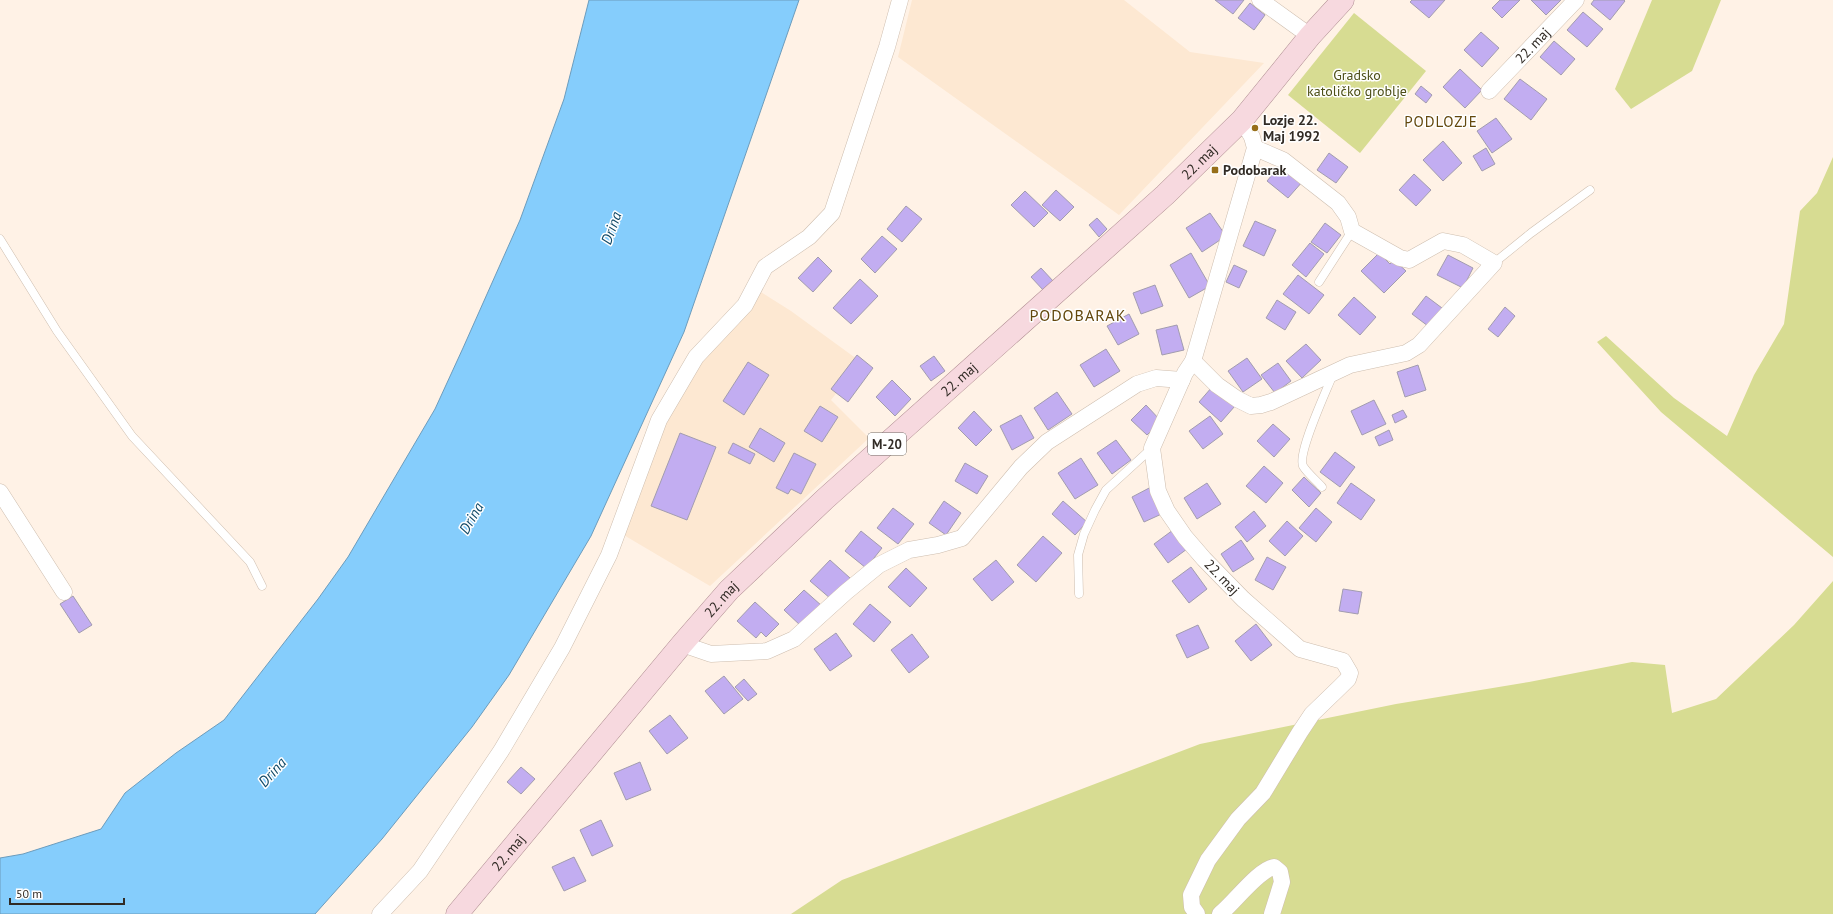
<svg xmlns="http://www.w3.org/2000/svg" width="1833" height="914" viewBox="0 0 1833 914" font-family="'PT Sans',sans-serif">
  <style>
    .built { fill: #fde8d2 }
    .green { fill: #d7dc92 }
    .water { fill: #85cdfc; stroke: #6c9cbc }
    .building { fill: #c2adf1; stroke: #a29caf }
    .lines { fill: none; stroke-linecap: round; stroke-linejoin: round }
    .lane-casing { stroke: #cebeaf; stroke-width: 9 }
    .street-casing { stroke: #cebeaf; stroke-width: 17 }
    .primary-casing { stroke: #ae8c90; stroke-width: 23 }
    .lane { stroke: #fff; stroke-width: 8 }
    .street { stroke: #fff; stroke-width: 16 }
    .primary { stroke: #f7d9df; stroke-width: 22 }
    .poi-dot { fill: #976f1a; stroke: #fff; stroke-width: 1.5 }
    .labels { text-anchor: middle; dominant-baseline: central; stroke-width: 3; stroke-linejoin: round; paint-order: stroke }
    .shield { fill: #fff; stroke: #6f6b66; stroke-width: 1 }
    .shield-label { font-size: 13px; font-weight: bold; fill: #312b25 }
    .street-label { font-size: 14px; fill: #312b25; stroke: #fff }
    .park-label { font-size: 14px; fill: #4d4f17; stroke: #fff }
    .poi-label { font-size: 14px; font-weight: bold; fill: #312b25; stroke: #fff; text-anchor: start }
    .neighbourhood-label { font-size: 15px; letter-spacing: 1px; fill: #63470c; stroke: #fff }
    .water-label { font-size: 15px; font-style: italic; fill: #124b69; stroke: #fff }
    .quarter-label { font-size: 16px; letter-spacing: 1px; fill: #63470c; stroke: #fff }
  </style>
  <rect width="100%" height="100%" fill="#fff2e6"/>
  <g class="built">
    <path d="M 912,0 L 1124,0 L 1190,52 L 1264,63 L 1119,215 L 898,57 Z"/>
    <path d="M 761,292 L 791,311 L 861,362 L 831,400 L 869,438 L 710,586 L 622,534 L 660,432 L 695,369 Z"/>
  </g>
  <g class="green">
    <path d="M 1652,0 L 1721,0 L 1692,71 L 1631,109 L 1615,89 Z"/>
    <path d="M 1354,13 L 1426,71 L 1360,153 L 1288,95 Z"/>
    <path d="M 1833,157 L 1833,557 L 1661,412 L 1597,342 L 1606,336 L 1674,398 L 1727,436 L 1754,375 L 1784,324 L 1800,211 L 1817,193 Z"/>
    <path d="M 1833,581 L 1833,914 L 791,914 L 842,880 L 1200,744 L 1396,704 L 1529,682 L 1632,662 L 1665,665 L 1672,713 L 1716,699 L 1794,625 Z"/>
  </g>
  <path class="water" d="M 589,0 L 799,0 L 684,332 L 591,536 L 509,675 L 472,727 L 382,839 L 315,914 L 0,914 L 0,858 L 23,854 L 101,829 L 125,793 L 176,753 L 224,720 L 318,599 L 348,557 L 435,409 L 463,348 L 520,220 L 564,99 Z"/>
  <g class="building">
    <path d="M 1215,0 L 1244,0 L 1233,14 Z"/>
    <path d="M 1412,0 L 1445,0 L 1429,18 L 1410,2 Z"/>
    <path d="M 1500,0 L 1520,0 L 1502,18 L 1492,8 Z"/>
    <path d="M 1531,0 L 1561,0 L 1546,15 Z"/>
    <path d="M 1594,0 L 1624,0 L 1625,1 L 1610,20 L 1591,4 Z"/>
    <path d="M 1250,3 L 1265,15 L 1254,30 L 1238,18 Z"/>
    <path d="M 1583,12 L 1603,29 L 1587,47 L 1567,30 Z"/>
    <path d="M 1481,32 L 1499,48 L 1482,67 L 1464,50 Z"/>
    <path d="M 1554,41 L 1575,59 L 1561,75 L 1540,57 Z"/>
    <path d="M 1460,69 L 1482,90 L 1465,108 L 1443,87 Z"/>
    <path d="M 1520,79 L 1547,99 L 1531,120 L 1504,99 Z"/>
    <path d="M 1421,86 L 1432,95 L 1426,103 L 1415,94 Z"/>
    <path d="M 1496,118 L 1512,139 L 1492,153 L 1477,131 Z"/>
    <path d="M 1443,141 L 1462,163 L 1443,181 L 1423,160 Z"/>
    <path d="M 1486,148 L 1495,164 L 1482,171 L 1473,156 Z"/>
    <path d="M 1329,153 L 1348,167 L 1336,183 L 1317,170 Z"/>
    <path d="M 1282,163 L 1303,181 L 1288,198 L 1267,181 Z"/>
    <path d="M 1414,174 L 1431,190 L 1416,206 L 1399,190 Z"/>
    <path d="M 1056,190 L 1074,207 L 1060,221 L 1042,205 Z"/>
    <path d="M 1025,191 L 1048,213 L 1034,227 L 1011,205 Z"/>
    <path d="M 906,206 L 922,219 L 902,242 L 887,229 Z"/>
    <path d="M 1210,213 L 1226,236 L 1202,252 L 1186,228 Z"/>
    <path d="M 1097,218 L 1107,229 L 1099,237 L 1089,225 Z"/>
    <path d="M 1255,221 L 1276,230 L 1264,256 L 1243,246 Z"/>
    <path d="M 1325,223 L 1341,235 L 1327,253 L 1311,242 Z"/>
    <path d="M 882,236 L 897,249 L 875,273 L 861,259 Z"/>
    <path d="M 1310,243 L 1324,254 L 1306,277 L 1292,265 Z"/>
    <path d="M 1191,253 L 1210,286 L 1189,298 L 1170,265 Z"/>
    <path d="M 1379,253 L 1390,264 L 1394,260 L 1406,271 L 1384,293 L 1361,271 Z"/>
    <path d="M 1448,255 L 1473,268 L 1463,288 L 1437,275 Z"/>
    <path d="M 818,257 L 832,271 L 813,292 L 798,278 Z"/>
    <path d="M 1234,265 L 1247,271 L 1239,288 L 1226,282 Z"/>
    <path d="M 1041,268 L 1054,282 L 1044,291 L 1031,277 Z"/>
    <path d="M 1298,275 L 1324,295 L 1309,314 L 1283,294 Z"/>
    <path d="M 860,279 L 878,296 L 851,324 L 833,308 Z"/>
    <path d="M 1155,285 L 1163,306 L 1141,314 L 1133,293 Z"/>
    <path d="M 1426,296 L 1446,311 L 1432,329 L 1412,314 Z"/>
    <path d="M 1354,297 L 1376,317 L 1360,335 L 1338,315 Z"/>
    <path d="M 1277,300 L 1296,312 L 1285,330 L 1266,318 Z"/>
    <path d="M 1505,307 L 1515,316 L 1498,337 L 1488,329 Z"/>
    <path d="M 1129,314 L 1139,334 L 1118,345 L 1107,326 Z"/>
    <path d="M 1177,325 L 1184,350 L 1162,355 L 1156,330 Z"/>
    <path d="M 1306,344 L 1321,360 L 1302,378 L 1286,361 Z"/>
    <path d="M 1106,349 L 1120,371 L 1094,387 L 1080,365 Z"/>
    <path d="M 857,355 L 873,368 L 848,402 L 831,389 Z"/>
    <path d="M 934,356 L 945,371 L 931,381 L 920,366 Z"/>
    <path d="M 1247,358 L 1262,379 L 1243,392 L 1228,371 Z"/>
    <path d="M 748,362 L 769,375 L 744,415 L 723,401 Z"/>
    <path d="M 1278,363 L 1291,381 L 1275,393 L 1261,375 Z"/>
    <path d="M 1418,365 L 1426,390 L 1405,397 L 1397,372 Z"/>
    <path d="M 892,380 L 911,399 L 895,416 L 876,397 Z"/>
    <path d="M 1212,387 L 1235,406 L 1221,422 L 1199,402 Z"/>
    <path d="M 1057,392 L 1072,414 L 1048,430 L 1034,408 Z"/>
    <path d="M 1374,400 L 1386,424 L 1362,435 L 1351,411 Z"/>
    <path d="M 1146,405 L 1161,421 L 1147,435 L 1131,420 Z"/>
    <path d="M 820,406 L 838,417 L 822,442 L 804,431 Z"/>
    <path d="M 1403,410 L 1407,417 L 1395,423 L 1392,415 Z"/>
    <path d="M 974,411 L 992,430 L 976,446 L 958,428 Z"/>
    <path d="M 1021,415 L 1034,438 L 1012,450 L 1000,426 Z"/>
    <path d="M 1210,416 L 1223,434 L 1203,449 L 1189,431 Z"/>
    <path d="M 1273,424 L 1290,439 L 1274,457 L 1257,441 Z"/>
    <path d="M 760,428 L 785,443 L 774,462 L 749,447 Z"/>
    <path d="M 1389,430 L 1393,440 L 1379,446 L 1375,437 Z"/>
    <path d="M 680,433 L 716,447 L 687,520 L 651,506 Z"/>
    <path d="M 1116,440 L 1131,460 L 1112,474 L 1097,453 Z"/>
    <path d="M 733,443 L 755,454 L 750,464 L 728,453 Z"/>
    <path d="M 1335,452 L 1355,467 L 1340,487 L 1320,472 Z"/>
    <path d="M 794,453 L 816,464 L 801,494 L 791,489 L 788,494 L 776,488 Z"/>
    <path d="M 1081,458 L 1098,485 L 1075,499 L 1058,473 Z"/>
    <path d="M 965,463 L 988,476 L 977,494 L 955,481 Z"/>
    <path d="M 1264,466 L 1283,483 L 1266,503 L 1246,486 Z"/>
    <path d="M 1304,477 L 1321,493 L 1309,507 L 1292,490 Z"/>
    <path d="M 1207,483 L 1221,504 L 1197,519 L 1184,498 Z"/>
    <path d="M 1351,483 L 1375,500 L 1361,520 L 1337,503 Z"/>
    <path d="M 1153,486 L 1166,512 L 1144,522 L 1132,497 Z"/>
    <path d="M 944,501 L 961,513 L 946,535 L 929,523 Z"/>
    <path d="M 1063,501 L 1087,522 L 1075,535 L 1052,514 Z"/>
    <path d="M 893,508 L 914,524 L 898,544 L 877,528 Z"/>
    <path d="M 1316,508 L 1332,522 L 1316,542 L 1299,528 Z"/>
    <path d="M 1254,511 L 1266,526 L 1247,542 L 1235,527 Z"/>
    <path d="M 1287,521 L 1303,536 L 1285,556 L 1269,541 Z"/>
    <path d="M 1173,530 L 1187,549 L 1168,563 L 1154,544 Z"/>
    <path d="M 861,531 L 882,548 L 866,568 L 845,551 Z"/>
    <path d="M 1043,536 L 1062,553 L 1036,582 L 1017,565 Z"/>
    <path d="M 1241,540 L 1254,559 L 1233,572 L 1221,554 Z"/>
    <path d="M 1267,557 L 1286,567 L 1273,590 L 1255,580 Z"/>
    <path d="M 830,560 L 850,578 L 831,599 L 810,581 Z"/>
    <path d="M 996,560 L 1014,582 L 992,601 L 973,579 Z"/>
    <path d="M 1191,567 L 1207,589 L 1189,603 L 1172,581 Z"/>
    <path d="M 906,568 L 927,588 L 910,607 L 888,587 Z"/>
    <path d="M 1343,589 L 1362,592 L 1358,614 L 1339,611 Z"/>
    <path d="M 804,590 L 822,606 L 802,627 L 784,610 Z"/>
    <path d="M 73,596 L 92,625 L 79,633 L 60,604 Z"/>
    <path d="M 755,602 L 779,624 L 766,637 L 761,632 L 756,638 L 737,621 Z"/>
    <path d="M 870,604 L 891,622 L 874,642 L 853,624 Z"/>
    <path d="M 1256,624 L 1272,645 L 1251,661 L 1235,641 Z"/>
    <path d="M 1198,625 L 1209,648 L 1187,658 L 1176,635 Z"/>
    <path d="M 836,633 L 852,656 L 830,671 L 814,649 Z"/>
    <path d="M 912,634 L 929,657 L 909,673 L 891,650 Z"/>
    <path d="M 724,676 L 743,699 L 724,714 L 705,691 Z"/>
    <path d="M 744,679 L 757,694 L 748,701 L 735,687 Z"/>
    <path d="M 670,715 L 688,738 L 667,754 L 649,731 Z"/>
    <path d="M 640,762 L 651,790 L 626,800 L 614,773 Z"/>
    <path d="M 521,767 L 535,779 L 521,794 L 507,782 Z"/>
    <path d="M 601,820 L 613,846 L 592,856 L 580,830 Z"/>
    <path d="M 574,857 L 586,881 L 564,891 L 552,867 Z"/>
  </g>
  <g class="lines">
    <g class="lane-casing">
      <g id="lane">
        <path d="M 0,239 L 57,331 L 132,436 L 250,562 L 262,586"/>
        <path d="M 1494,263 L 1531,233 L 1590,190"/>
        <path d="M 1319,282 L 1352,231"/>
        <path d="M 1322,487 C 1317,481 1307,473 1303,466 C 1297,453 1327,390 1333,374"/>
        <path d="M 1079,594 L 1078,555 L 1084,534 L 1095,510 L 1106,490 L 1152,448"/>
      </g>
    </g>
    <g class="street-casing">
      <g id="street">
        <path d="M 1260,0 L 1310,36"/>
        <path id="s1" d="M 1489,91 L 1576,0"/>
        <path d="M 1193,361 L 1217,385 L 1237,399 L 1251,406 L 1261,405 L 1271,402 L 1350,365 L 1406,353 L 1419,345 L 1494,263 L 1463,245 L 1443,241 L 1409,260 L 1400,258 L 1352,231 L 1348,217 L 1338,203 L 1283,160 L 1255,148"/>
        <path d="M 0,492 L 64,592"/>
        <path d="M 682,644 L 711,654 L 767,651 L 794,639 L 846,592 L 879,565 L 909,550 L 938,545 L 962,538 L 1021,467 L 1047,442 L 1137,384 L 1156,378 L 1182,380"/>
        <path d="M 380,914 L 420,871 L 501,751 L 562,648 L 609,555 L 659,420 L 696,357 L 745,305 L 765,267 L 809,237 L 832,213 L 887,47 L 900,0"/>
        <path d="M 1197,914 L 1192,907 L 1191,895 L 1208,860 L 1238,819 L 1263,793 L 1300,732 L 1312,714 L 1340,687 L 1348,679 L 1350,673 L 1343,661 L 1300,649 L 1243,599 L 1204,559 L 1185,537 L 1167,511 L 1158,491 L 1152,448 L 1185,373 L 1193,361 L 1255,148 L 1252,137 L 1242,120"/>
        <path d="M 1220,914 C 1235,902 1258,870 1274,867 L 1280,872 L 1282,882 L 1272,914"/>
      </g>
    </g>
    <g class="primary-casing">
      <g id="primary">
        <path id="s2" d="M 457,914 L 682,644 L 729,590 L 825,499 L 1165,195 L 1242,120 L 1310,36 L 1343,0"/>
      </g>
    </g>
    <use href="#lane" class="lane"/>
    <use href="#street" class="street"/>
    <use href="#primary" class="primary"/>
  </g>
  <g class="poi-dot">
    <circle cx="1255" cy="128" r="4"/>
    <rect x="1211" y="166" width="8" height="8" rx="2"/>
  </g>
  <g class="labels">
    <rect class="shield" x="868" y="433" width="38" height="22" rx="3"/>
    <g class="shield-label">
      <text x="887" y="444">M-20</text>
    </g>
    <g class="street-label">
      <text stroke="none"><textPath href="#s1" startOffset="63">22. maj</textPath></text>
      <text stroke="none"><textPath href="#s2" startOffset="1059">22. maj</textPath></text>
      <text stroke="none"><textPath href="#s2" startOffset="735">22. maj</textPath></text>
      <text transform="translate(1222 577) rotate(46)">22. maj</text>
      <text stroke="none"><textPath href="#s2" startOffset="411">22. maj</textPath></text>
      <text stroke="none"><textPath href="#s2" startOffset="80">22. maj</textPath></text>
    </g>
    <g class="park-label">
      <text x="1357" y="75">Gradsko<tspan x="1357" dy="16">katoličko groblje</tspan></text>
    </g>
    <g class="poi-label">
      <text x="1263" y="120">Lozje 22.<tspan x="1263" dy="16">Maj 1992</tspan></text>
      <text x="1223" y="170">Podobarak</text>
    </g>
    <g class="neighbourhood-label">
      <text x="1441" y="121">PODLOZJE</text>
    </g>
    <g class="water-label">
      <text transform="translate(611 228) rotate(-70)">Drina</text>
      <text transform="translate(471 518) rotate(-60)">Drina</text>
      <text transform="translate(272 772) rotate(-48)">Drina</text>
    </g>
    <g class="quarter-label">
      <text x="1078" y="315">PODOBARAK</text>
    </g>
  </g>
  <path d="M10 898v6h114v-6" fill="none" stroke="#312b25" stroke-width="2"/>
  <text x="16" y="898" font-size="12" fill="#312b25" stroke="#ffffff" stroke-width="3" paint-order="stroke">50 m</text>
</svg>
